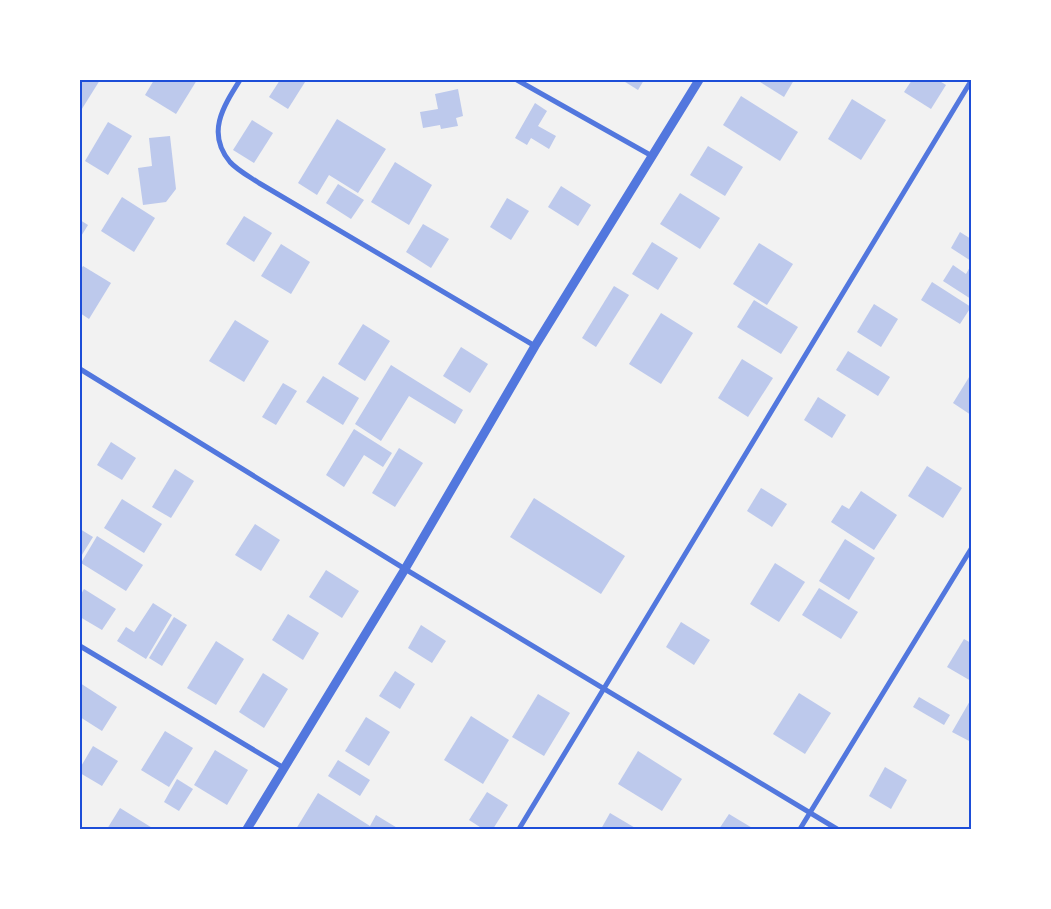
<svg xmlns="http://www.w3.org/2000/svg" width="1051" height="909" viewBox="0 0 1051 909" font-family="Rubik,sans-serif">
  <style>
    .building { fill: #bdc9ec }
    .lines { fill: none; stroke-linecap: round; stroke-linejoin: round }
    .minor { stroke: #5277de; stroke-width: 5 }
    .tertiary { stroke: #5277de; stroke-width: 9 }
    .neatline { fill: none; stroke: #1d4ed8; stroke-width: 2 }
  </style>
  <rect width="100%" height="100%" fill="#f2f2f2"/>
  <g class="building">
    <path d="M 80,80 L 100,80 L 80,112 Z"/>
    <path d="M 154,80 L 197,80 L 176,114 L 145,95 Z"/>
    <path d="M 280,80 L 302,80 L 305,82 L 288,109 L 269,97 Z"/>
    <path d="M 622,80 L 644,80 L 638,90 Z"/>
    <path d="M 757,80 L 794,80 L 784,97 Z"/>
    <path d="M 912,80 L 938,80 L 946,85 L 931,109 L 904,92 Z"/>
    <path d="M 458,89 L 463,116 L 456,118 L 458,126 L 441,129 L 440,125 L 423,128 L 420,112 L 438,109 L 435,94 Z"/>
    <path d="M 741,96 L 798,132 L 780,161 L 723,125 Z"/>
    <path d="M 852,99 L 886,120 L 861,160 L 828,139 Z"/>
    <path d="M 535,103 L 547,111 L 538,126 L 556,136 L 549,149 L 531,138 L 527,145 L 515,138 Z"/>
    <path d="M 337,119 L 386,149 L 358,193 L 329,175 L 317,195 L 298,183 Z"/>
    <path d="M 252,120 L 273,133 L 254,163 L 233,150 Z"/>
    <path d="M 108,122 L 132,136 L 108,175 L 85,161 Z"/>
    <path d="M 170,136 L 176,189 L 166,202 L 143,205 L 138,168 L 152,166 L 149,138 Z"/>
    <path d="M 708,146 L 743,167 L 725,196 L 690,175 Z"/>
    <path d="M 395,162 L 432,185 L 409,225 L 371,202 Z"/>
    <path d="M 338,184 L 364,200 L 351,219 L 326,203 Z"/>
    <path d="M 561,186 L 591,205 L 578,226 L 548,207 Z"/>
    <path d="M 680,193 L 720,218 L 700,249 L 660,224 Z"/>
    <path d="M 122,197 L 155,218 L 134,252 L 101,231 Z"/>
    <path d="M 507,198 L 529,211 L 511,240 L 490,227 Z"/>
    <path d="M 244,216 L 272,233 L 254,262 L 226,244 Z"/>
    <path d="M 80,220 L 88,225 L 80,238 Z"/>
    <path d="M 423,224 L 449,239 L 431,268 L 406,252 Z"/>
    <path d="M 960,232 L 971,239 L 971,261 L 951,248 Z"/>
    <path d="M 652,242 L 678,258 L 658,290 L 632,274 Z"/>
    <path d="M 759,243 L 793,264 L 767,305 L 733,284 Z"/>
    <path d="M 281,244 L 310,262 L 291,294 L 261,276 Z"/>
    <path d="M 953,265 L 966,274 L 971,265 L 971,299 L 943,281 Z"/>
    <path d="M 83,266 L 111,283 L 89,319 L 80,313 L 80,271 Z"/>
    <path d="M 932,282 L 971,307 L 960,324 L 921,300 Z"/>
    <path d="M 614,286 L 629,295 L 596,347 L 582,338 Z"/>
    <path d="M 754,300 L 798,327 L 781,354 L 737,327 Z"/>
    <path d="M 874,304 L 898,319 L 881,347 L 857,332 Z"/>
    <path d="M 661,313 L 693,333 L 661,384 L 629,364 Z"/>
    <path d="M 235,320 L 269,341 L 244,382 L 209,361 Z"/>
    <path d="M 363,324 L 390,341 L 365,381 L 338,364 Z"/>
    <path d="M 461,347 L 488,364 L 470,393 L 443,376 Z"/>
    <path d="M 848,351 L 890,377 L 878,396 L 836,370 Z"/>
    <path d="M 742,359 L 773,378 L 748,417 L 718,398 Z"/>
    <path d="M 391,365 L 463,410 L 455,424 L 409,396 L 381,441 L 355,424 Z"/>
    <path d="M 971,374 L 971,415 L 953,403 Z"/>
    <path d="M 323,376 L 359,398 L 343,425 L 306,402 Z"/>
    <path d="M 283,383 L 297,391 L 276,425 L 262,417 Z"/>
    <path d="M 818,397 L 846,415 L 832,438 L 804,420 Z"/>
    <path d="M 354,429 L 392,453 L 383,467 L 364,455 L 344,487 L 326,475 Z"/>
    <path d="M 111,442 L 136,458 L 122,480 L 97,465 Z"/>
    <path d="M 399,448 L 423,463 L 395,507 L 372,493 Z"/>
    <path d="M 927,466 L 962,488 L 943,518 L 908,496 Z"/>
    <path d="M 175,469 L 194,481 L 171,518 L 152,507 Z"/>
    <path d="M 761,488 L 787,504 L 772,527 L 747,511 Z"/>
    <path d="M 861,491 L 897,515 L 874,550 L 831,522 L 842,505 L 849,509 Z"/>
    <path d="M 534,498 L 625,556 L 601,594 L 510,537 Z"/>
    <path d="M 122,499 L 162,524 L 144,553 L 104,528 Z"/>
    <path d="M 255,524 L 280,540 L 261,571 L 235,555 Z"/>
    <path d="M 80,529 L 93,537 L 80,558 Z"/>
    <path d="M 97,536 L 143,565 L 126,591 L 81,563 Z"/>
    <path d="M 845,539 L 875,558 L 849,600 L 819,581 Z"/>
    <path d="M 775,563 L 805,582 L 779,622 L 750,604 Z"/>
    <path d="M 326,570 L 359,591 L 342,618 L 309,597 Z"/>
    <path d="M 819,588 L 858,612 L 841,639 L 802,615 Z"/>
    <path d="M 84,589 L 116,609 L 102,630 L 80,617 L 80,596 Z"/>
    <path d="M 153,603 L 172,615 L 146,659 L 117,641 L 126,627 L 134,632 Z"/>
    <path d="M 288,614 L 319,633 L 303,660 L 272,640 Z"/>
    <path d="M 174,617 L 187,625 L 162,666 L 149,658 Z"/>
    <path d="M 681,622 L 710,640 L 694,665 L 666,647 Z"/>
    <path d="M 421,625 L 446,641 L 432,663 L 408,648 Z"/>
    <path d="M 964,639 L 971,643 L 971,681 L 947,667 Z"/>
    <path d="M 216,641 L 244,659 L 216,705 L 187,688 Z"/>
    <path d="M 395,671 L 415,684 L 400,709 L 379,696 Z"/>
    <path d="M 263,673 L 288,689 L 264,728 L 239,712 Z"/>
    <path d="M 80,683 L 117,707 L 102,731 L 80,717 Z"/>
    <path d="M 799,693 L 831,713 L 805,754 L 773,734 Z"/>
    <path d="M 538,694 L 570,713 L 544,756 L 512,737 Z"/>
    <path d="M 919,697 L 950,715 L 944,725 L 913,707 Z"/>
    <path d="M 971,699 L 971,742 L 952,732 Z"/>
    <path d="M 471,716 L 509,740 L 483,784 L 444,760 Z"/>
    <path d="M 366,717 L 390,732 L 369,766 L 345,751 Z"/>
    <path d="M 165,731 L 193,748 L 169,787 L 141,770 Z"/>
    <path d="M 93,746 L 118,761 L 102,786 L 80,773 L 80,768 Z"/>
    <path d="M 215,750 L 248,770 L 227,805 L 194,785 Z"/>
    <path d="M 638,751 L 682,779 L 662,811 L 618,784 Z"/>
    <path d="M 338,760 L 370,780 L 360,796 L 328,776 Z"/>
    <path d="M 885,767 L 907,780 L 891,809 L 869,796 Z"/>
    <path d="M 177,779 L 193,789 L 179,811 L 164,802 Z"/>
    <path d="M 487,792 L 508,805 L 493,829 L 483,829 L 469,820 Z"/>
    <path d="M 318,793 L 370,826 L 376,815 L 399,829 L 332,829 L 329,827 L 328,829 L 296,829 Z"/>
    <path d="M 120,808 L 154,829 L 107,829 Z"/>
    <path d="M 610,813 L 637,829 L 601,829 Z"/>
    <path d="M 729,814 L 754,829 L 719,829 Z"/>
  </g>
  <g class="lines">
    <g class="minor">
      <path d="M 240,80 C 223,107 206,133 230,162 C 237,170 250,177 259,183 L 535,346"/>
      <path d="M 517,80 L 652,156"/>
      <path d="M 80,369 L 405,569 L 837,829"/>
      <path d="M 80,646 L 284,768"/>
      <path d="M 519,829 L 971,81"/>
      <path d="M 800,829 L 971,549"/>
    </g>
    <path class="tertiary" d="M 247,829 L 405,569 L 535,346 L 699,80"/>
  </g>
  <rect width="1051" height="909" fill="none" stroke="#ffffff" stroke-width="162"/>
  <rect x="81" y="81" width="889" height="747" class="neatline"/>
</svg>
